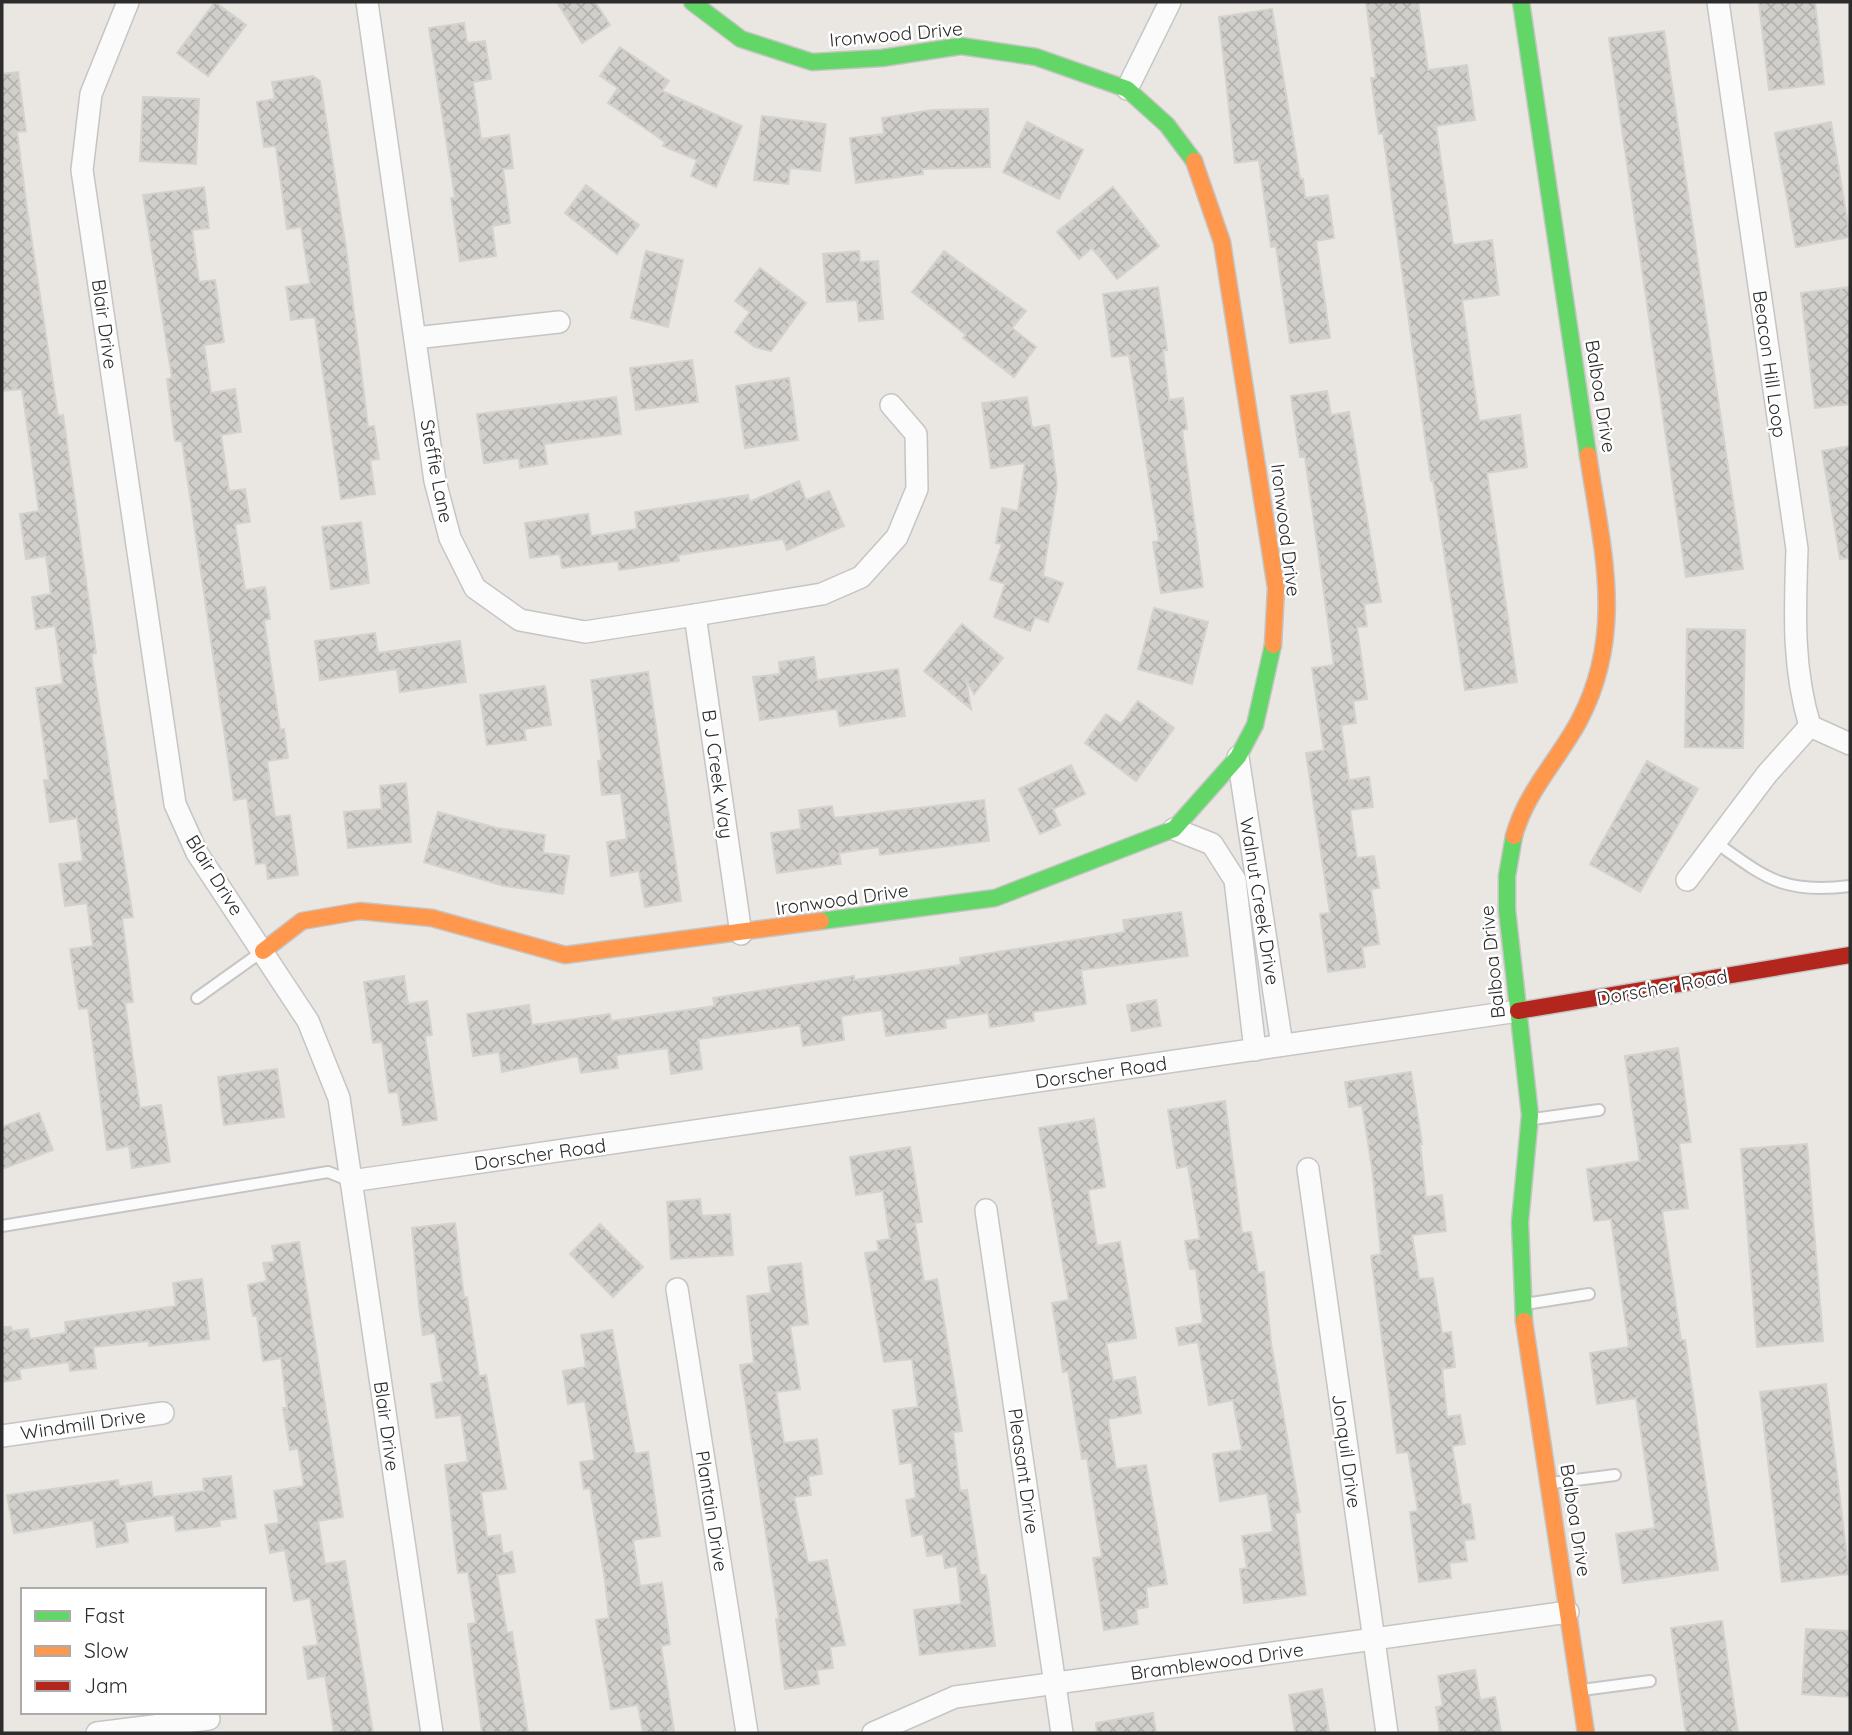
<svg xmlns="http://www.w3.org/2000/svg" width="1852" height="1735" viewBox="0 0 1852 1735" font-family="Quicksand,sans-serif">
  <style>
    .building { fill: url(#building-cross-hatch); stroke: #d5d2ce; stroke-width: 2 }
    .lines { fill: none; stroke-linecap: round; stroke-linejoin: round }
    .lane-casing { stroke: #c6c5c5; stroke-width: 14 }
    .street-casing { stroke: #c6c5c5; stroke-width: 24 }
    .fast-casing { stroke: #c6c5c5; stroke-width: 19 }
    .slow-casing { stroke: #c6c5c5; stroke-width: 19 }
    .jam-casing { stroke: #c6c5c5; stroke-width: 19 }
    .lane { stroke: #fcfbfb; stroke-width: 10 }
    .street { stroke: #fcfbfb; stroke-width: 21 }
    .fast { stroke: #63d668; stroke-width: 16 }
    .slow { stroke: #ff974d; stroke-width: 16 }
    .jam { stroke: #b3261e; stroke-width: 16 }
    .labels { text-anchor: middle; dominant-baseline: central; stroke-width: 5; stroke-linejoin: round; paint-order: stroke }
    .street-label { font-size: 19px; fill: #2c2c2c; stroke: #fff }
  </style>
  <defs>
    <pattern id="building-cross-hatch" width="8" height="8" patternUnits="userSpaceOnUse" patternTransform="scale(1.75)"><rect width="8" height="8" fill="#d1cfcc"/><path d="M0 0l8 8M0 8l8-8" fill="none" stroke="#b4b2af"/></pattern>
  </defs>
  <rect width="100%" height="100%" fill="#eae6e2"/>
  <g class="building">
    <path d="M 215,2 L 246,25 L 208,76 L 177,53 Z"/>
    <path d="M 557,2 L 595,2 L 610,25 L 582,43 Z"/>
    <path d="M 1366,2 L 1418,2 L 1428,70 L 1467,65 L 1475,120 L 1436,126 L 1453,245 L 1492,240 L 1499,295 L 1462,300 L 1479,421 L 1520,415 L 1527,467 L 1487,473 L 1517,682 L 1465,690 L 1433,480 L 1431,481 L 1383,133 L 1379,134 L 1371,78 L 1376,78 Z"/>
    <path d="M 1759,2 L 1815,2 L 1824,84 L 1769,90 Z"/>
    <path d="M 1272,9 L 1300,179 L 1303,179 L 1305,198 L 1328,195 L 1334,238 L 1316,241 L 1330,338 L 1290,343 L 1276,246 L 1271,247 L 1259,160 L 1235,163 L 1219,17 Z"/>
    <path d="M 464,23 L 467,43 L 485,41 L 491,79 L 473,82 L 481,139 L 509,135 L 513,168 L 503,169 L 510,223 L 492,226 L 496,256 L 460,261 L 451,198 L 455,198 L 429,28 Z"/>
    <path d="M 1664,31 L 1743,569 L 1686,577 L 1609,38 Z"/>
    <path d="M 620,47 L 669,81 L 662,91 L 742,126 L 716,187 L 691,176 L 697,160 L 663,146 L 665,142 L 608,103 L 618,88 L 600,76 Z"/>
    <path d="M 18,72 L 26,131 L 17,132 L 27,209 L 58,416 L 63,415 L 96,653 L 91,654 L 133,917 L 122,918 L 133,1002 L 125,1003 L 140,1108 L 161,1105 L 170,1162 L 132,1168 L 129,1146 L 107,1150 L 88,1008 L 79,1009 L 70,949 L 93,946 L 87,903 L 65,906 L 59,864 L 83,861 L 77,818 L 50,822 L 44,780 L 49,780 L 36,688 L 63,684 L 55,626 L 36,629 L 32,597 L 51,594 L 46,556 L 26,559 L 20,514 L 39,511 L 22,389 L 2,391 L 2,74 Z"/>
    <path d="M 313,76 L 320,81 L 346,248 L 368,427 L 374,426 L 379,459 L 370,460 L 375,494 L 341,499 L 315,317 L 291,320 L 286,287 L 310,284 L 301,227 L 287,229 L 276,146 L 264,147 L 257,102 L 275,99 L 272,82 Z"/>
    <path d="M 143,97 L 199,99 L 196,164 L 140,161 Z"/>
    <path d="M 988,109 L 990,167 L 922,169 L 923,174 L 856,183 L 850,138 L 884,134 L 882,118 L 932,110 Z"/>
    <path d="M 762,116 L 826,124 L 820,171 L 790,168 L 788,184 L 754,180 Z"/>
    <path d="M 1027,122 L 1083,150 L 1059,199 L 1003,172 Z"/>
    <path d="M 1831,122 L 1850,237 L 1796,247 L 1775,133 Z"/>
    <path d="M 586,185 L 639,225 L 617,254 L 565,213 Z"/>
    <path d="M 204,187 L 209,228 L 192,230 L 199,282 L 215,280 L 224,342 L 204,345 L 211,393 L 235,389 L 241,432 L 221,435 L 229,491 L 245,489 L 250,522 L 235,524 L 245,590 L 265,587 L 270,619 L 264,620 L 280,730 L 284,729 L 288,758 L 267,761 L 275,817 L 290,815 L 298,875 L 268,879 L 266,863 L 256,864 L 247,798 L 234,800 L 182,441 L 175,441 L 167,379 L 172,378 L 143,195 Z"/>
    <path d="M 1113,187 L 1159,246 L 1117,279 L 1092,248 L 1079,259 L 1057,232 Z"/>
    <path d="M 646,251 L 683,260 L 668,327 L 631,318 Z"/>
    <path d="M 859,251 L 860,262 L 878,261 L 883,319 L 859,321 L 857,300 L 827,302 L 823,254 Z"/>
    <path d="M 944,251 L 1026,311 L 1012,328 L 1036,347 L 1014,377 L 963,338 L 966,335 L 912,292 Z"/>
    <path d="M 760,268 L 806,303 L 771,351 L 755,347 L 735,332 L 750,312 L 735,301 Z"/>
    <path d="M 1158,287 L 1167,350 L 1163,350 L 1169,400 L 1183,398 L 1187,429 L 1182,430 L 1203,587 L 1161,593 L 1153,542 L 1159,541 L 1129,355 L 1112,357 L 1103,294 Z"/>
    <path d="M 1850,287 L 1850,404 L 1815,408 L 1801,293 Z"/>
    <path d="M 692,360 L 698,402 L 636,410 L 630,368 Z"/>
    <path d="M 789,378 L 798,440 L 745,448 L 736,386 Z"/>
    <path d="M 1327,391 L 1331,415 L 1349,412 L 1381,602 L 1364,604 L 1367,626 L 1357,627 L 1367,699 L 1353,701 L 1356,723 L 1341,725 L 1349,780 L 1369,777 L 1373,807 L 1350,810 L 1357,858 L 1374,856 L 1379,888 L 1371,889 L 1379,944 L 1362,947 L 1365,967 L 1328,972 L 1320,914 L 1330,913 L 1306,753 L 1324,750 L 1312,668 L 1334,665 L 1305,457 L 1300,457 L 1291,396 Z"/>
    <path d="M 616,397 L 621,434 L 544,444 L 547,464 L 520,468 L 519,458 L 484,463 L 477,414 Z"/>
    <path d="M 1027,397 L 1032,428 L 1049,425 L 1057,485 L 1043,576 L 1063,583 L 1048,622 L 1035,617 L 1030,631 L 994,617 L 1005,584 L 990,579 L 1002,544 L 996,543 L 1002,508 L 1018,511 L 1025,463 L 991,468 L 982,403 Z"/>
    <path d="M 1850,446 L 1850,558 L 1840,559 L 1822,451 Z"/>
    <path d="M 799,481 L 806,500 L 829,491 L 844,526 L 787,550 L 783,539 L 678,555 L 679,561 L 619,570 L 618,561 L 562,568 L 560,554 L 530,558 L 525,523 L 588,514 L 591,536 L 637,529 L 635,512 L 748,495 L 749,502 Z"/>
    <path d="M 361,522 L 369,583 L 331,589 L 322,527 Z"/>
    <path d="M 1154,608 L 1208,622 L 1192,684 L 1138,669 Z"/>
    <path d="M 962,624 L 1003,658 L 974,694 L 966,679 L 971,709 L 924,671 Z"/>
    <path d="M 1687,629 L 1745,630 L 1743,748 L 1685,747 Z"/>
    <path d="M 375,633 L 378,653 L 460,641 L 466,682 L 400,692 L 397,669 L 320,680 L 315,641 Z"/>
    <path d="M 814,657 L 817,680 L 898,669 L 905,716 L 840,726 L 837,709 L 760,720 L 753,677 L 780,674 L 779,662 Z"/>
    <path d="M 648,672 L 681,901 L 645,907 L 639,871 L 611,876 L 607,842 L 627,839 L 621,793 L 602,795 L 598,761 L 602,760 L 591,680 Z"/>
    <path d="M 545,686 L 551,725 L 524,729 L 526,740 L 487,745 L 480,695 Z"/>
    <path d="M 1138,701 L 1174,728 L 1136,781 L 1085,743 L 1106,714 L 1121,724 Z"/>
    <path d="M 1647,761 L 1698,789 L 1640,892 L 1590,864 Z"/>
    <path d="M 1071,765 L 1085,794 L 1053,809 L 1060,825 L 1040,834 L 1019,789 Z"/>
    <path d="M 406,783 L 411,842 L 348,848 L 344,812 L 382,809 L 380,786 Z"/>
    <path d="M 984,800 L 989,841 L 880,855 L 879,847 L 839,853 L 841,864 L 777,873 L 771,833 L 801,829 L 799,810 L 832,806 L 834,818 Z"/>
    <path d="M 438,812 L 497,828 L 545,835 L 543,853 L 569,856 L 563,894 L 504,886 L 424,862 Z"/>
    <path d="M 1181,912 L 1188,956 L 1081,970 L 1086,1004 L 1033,1012 L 1034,1021 L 990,1027 L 988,1013 L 945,1019 L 946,1028 L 886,1036 L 882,1010 L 841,1016 L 844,1040 L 803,1046 L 800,1025 L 698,1039 L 702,1069 L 671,1074 L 668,1048 L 616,1055 L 618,1068 L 581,1073 L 578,1056 L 502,1072 L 499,1052 L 473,1056 L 467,1014 L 529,1005 L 532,1025 L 610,1014 L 611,1021 L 715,1006 L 713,998 L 854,976 L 854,980 L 961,965 L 960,958 L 1125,932 L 1123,920 Z"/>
    <path d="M 404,976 L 408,1004 L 427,1001 L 432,1035 L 425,1036 L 437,1120 L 403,1125 L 398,1092 L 389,1093 L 382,1042 L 373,1043 L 364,982 Z"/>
    <path d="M 1156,1000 L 1161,1026 L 1132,1031 L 1127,1005 Z"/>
    <path d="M 1678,1048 L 1691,1142 L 1679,1143 L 1688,1208 L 1662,1211 L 1681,1340 L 1685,1340 L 1718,1570 L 1623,1583 L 1616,1534 L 1655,1528 L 1636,1398 L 1597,1404 L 1590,1353 L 1629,1347 L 1611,1219 L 1594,1221 L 1587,1169 L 1640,1161 L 1625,1056 Z"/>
    <path d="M 277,1069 L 284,1117 L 224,1125 L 218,1077 Z"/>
    <path d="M 1411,1072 L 1422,1144 L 1420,1144 L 1426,1197 L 1442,1195 L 1446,1231 L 1412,1235 L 1419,1279 L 1433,1278 L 1442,1333 L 1451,1332 L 1455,1367 L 1442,1369 L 1447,1417 L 1460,1415 L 1465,1444 L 1452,1446 L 1462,1505 L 1470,1504 L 1475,1539 L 1464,1540 L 1467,1561 L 1449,1563 L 1451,1578 L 1419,1582 L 1410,1512 L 1418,1511 L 1408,1452 L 1397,1453 L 1371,1256 L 1381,1254 L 1372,1168 L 1362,1105 L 1349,1107 L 1345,1082 Z"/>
    <path d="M 1225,1101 L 1242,1233 L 1251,1232 L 1258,1273 L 1264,1272 L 1271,1343 L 1300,1512 L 1295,1513 L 1306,1595 L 1244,1603 L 1240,1569 L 1247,1568 L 1242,1536 L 1273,1532 L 1267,1493 L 1220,1501 L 1213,1454 L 1242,1450 L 1233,1400 L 1209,1405 L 1198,1342 L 1179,1345 L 1176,1328 L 1203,1323 L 1196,1269 L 1190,1269 L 1185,1241 L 1200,1239 L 1188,1166 L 1177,1168 L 1168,1110 Z"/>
    <path d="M 39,1113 L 53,1150 L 2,1169 L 2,1127 Z"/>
    <path d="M 1094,1119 L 1105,1187 L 1088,1190 L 1097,1246 L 1120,1242 L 1136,1338 L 1106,1343 L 1113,1381 L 1135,1377 L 1141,1413 L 1108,1419 L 1116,1469 L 1146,1465 L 1167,1584 L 1146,1587 L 1148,1607 L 1136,1609 L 1138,1624 L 1104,1630 L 1093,1558 L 1102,1557 L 1087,1458 L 1082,1459 L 1068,1371 L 1063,1372 L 1052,1303 L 1069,1300 L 1039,1128 Z"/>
    <path d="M 1807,1144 L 1823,1341 L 1757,1347 L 1741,1149 Z"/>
    <path d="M 910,1147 L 922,1222 L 915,1223 L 924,1282 L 937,1279 L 962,1431 L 953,1432 L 960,1491 L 967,1490 L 980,1575 L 986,1575 L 995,1646 L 920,1655 L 914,1610 L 961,1604 L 957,1566 L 945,1568 L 943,1554 L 927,1556 L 923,1534 L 912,1536 L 906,1500 L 916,1498 L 912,1462 L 900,1464 L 893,1410 L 918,1407 L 912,1359 L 884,1362 L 865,1253 L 879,1251 L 877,1241 L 890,1239 L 883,1191 L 856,1195 L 850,1157 Z"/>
    <path d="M 700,1199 L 702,1216 L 730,1214 L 733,1255 L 671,1259 L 667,1202 Z"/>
    <path d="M 455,1223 L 464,1298 L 467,1297 L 479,1376 L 486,1375 L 506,1489 L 481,1492 L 487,1537 L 500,1535 L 503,1554 L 512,1552 L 515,1572 L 497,1575 L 507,1633 L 512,1632 L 528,1733 L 482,1732 L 468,1624 L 476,1623 L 468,1572 L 458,1573 L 445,1465 L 468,1462 L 461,1415 L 436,1418 L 431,1384 L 443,1382 L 435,1333 L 423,1335 L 419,1305 L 412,1228 Z"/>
    <path d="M 600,1224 L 643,1267 L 613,1297 L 570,1254 Z"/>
    <path d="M 299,1242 L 343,1517 L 318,1521 L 325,1564 L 345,1561 L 373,1733 L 334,1733 L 325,1676 L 308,1679 L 303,1647 L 318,1645 L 310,1598 L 294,1601 L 285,1550 L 270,1553 L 265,1525 L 279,1523 L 274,1491 L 304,1486 L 298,1448 L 290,1450 L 283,1408 L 287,1408 L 281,1358 L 263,1361 L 257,1316 L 253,1316 L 248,1285 L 267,1281 L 263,1263 L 275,1262 L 272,1246 Z"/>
    <path d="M 801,1263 L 808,1324 L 790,1326 L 800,1389 L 776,1392 L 784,1443 L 817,1439 L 822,1474 L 808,1476 L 811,1495 L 794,1497 L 808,1563 L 827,1560 L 845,1645 L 830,1647 L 833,1668 L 817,1670 L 819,1684 L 785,1689 L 776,1619 L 779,1619 L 740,1365 L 754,1363 L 747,1296 L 771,1293 L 768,1267 Z"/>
    <path d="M 202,1279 L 209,1339 L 149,1346 L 149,1341 L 93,1347 L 96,1368 L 70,1371 L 69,1362 L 19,1369 L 21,1379 L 2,1382 L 2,1327 L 11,1327 L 12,1331 L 28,1329 L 30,1339 L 66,1333 L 65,1322 L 176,1306 L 173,1283 Z"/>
    <path d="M 612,1330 L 635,1454 L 648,1452 L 660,1536 L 633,1540 L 640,1586 L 662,1583 L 670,1644 L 661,1646 L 674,1731 L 661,1733 L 643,1733 L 638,1705 L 611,1709 L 596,1620 L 609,1618 L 605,1581 L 590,1488 L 584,1489 L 580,1462 L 595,1460 L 585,1401 L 568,1404 L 563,1371 L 586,1367 L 581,1335 Z"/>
    <path d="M 1826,1384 L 1849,1574 L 1782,1582 L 1760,1392 Z"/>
    <path d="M 231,1476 L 236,1518 L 219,1520 L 220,1526 L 176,1531 L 174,1515 L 125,1522 L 128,1542 L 97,1547 L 93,1520 L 14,1533 L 7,1495 L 118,1480 L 119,1487 L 151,1482 L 153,1497 L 204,1491 L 203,1479 Z"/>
    <path d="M 1722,1621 L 1738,1733 L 1686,1733 L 1671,1628 Z"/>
    <path d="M 1806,1629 L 1850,1631 L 1850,1697 L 1802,1694 Z"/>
    <path d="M 1475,1670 L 1480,1700 L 1495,1697 L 1501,1733 L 1440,1733 L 1436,1707 L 1443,1706 L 1438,1676 Z"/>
    <path d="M 1322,1689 L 1329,1733 L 1295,1733 L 1289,1695 Z"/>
    <path d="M 1153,1713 L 1156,1733 L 1097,1733 L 1096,1723 Z"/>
  </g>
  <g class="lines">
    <g class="lane-casing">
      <g id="lane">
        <path d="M 1715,842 C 1767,879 1784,894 1850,886"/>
        <path d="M 197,998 L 260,953"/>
        <path d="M 1533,1119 L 1599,1110"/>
        <path d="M 2,1226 L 328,1172 L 351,1181"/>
        <path d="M 1525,1304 L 1589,1294"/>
        <path d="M 1552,1483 L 1615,1475"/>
        <path d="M 1582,1690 L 1650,1681"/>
      </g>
    </g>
    <g class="street-casing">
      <g id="street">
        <path d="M 128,2 L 91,94 L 82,170 L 175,804 L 197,853 L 308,1021 L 339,1098 L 432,1733"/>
        <path d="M 367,2 L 435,481 L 450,538 L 475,588 L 520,620 L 585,632 L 695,615 L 822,594 L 861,577 L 897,537 L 917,489 L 916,434 L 891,405"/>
        <path d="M 1718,2 L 1797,549 C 1795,610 1792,667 1810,726 L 1850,744"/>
        <path d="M 1127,89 L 1170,2"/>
        <path d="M 415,338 L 559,322"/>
        <path d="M 695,615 L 741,934"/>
        <path d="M 1238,757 L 1282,1045"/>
        <path d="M 1174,829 L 1212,844 L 1235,880 L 1255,1050"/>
        <path d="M 1687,880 L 1767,774 L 1810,726"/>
        <path d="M 1308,1169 L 1387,1733"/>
        <path d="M 351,1181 L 1518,1011"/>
        <path d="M 986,1210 L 1062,1733"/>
        <path d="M 677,1289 L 747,1733"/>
        <path d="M 2,1436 L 163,1413"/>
        <path d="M 97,1733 L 209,1719"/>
        <path d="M 873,1733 L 955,1697 L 1568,1612"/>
      </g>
    </g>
    <g class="fast-casing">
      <g id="fast">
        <path d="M 692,2 L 741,39 L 812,62 L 882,58 L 961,46 L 1036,57 L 1127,89 L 1167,125 L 1194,161"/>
        <path d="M 1521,2 L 1588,455"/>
        <path d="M 1514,836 L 1507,876 L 1507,910 L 1530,1115 L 1520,1222 L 1524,1321"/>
        <path d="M 821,921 L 995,898 L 1174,829 L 1238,757 L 1255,725 L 1273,645"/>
      </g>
    </g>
    <g class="slow-casing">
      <g id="slow">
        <path d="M 1194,161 L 1222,242 L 1276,588 L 1273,645"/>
        <path d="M 1514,836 C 1526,792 1558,760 1579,721 C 1626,632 1602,549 1588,455"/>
        <path d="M 263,951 L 302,921 L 360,911 L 432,918 L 565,955 L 821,921"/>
        <path d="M 1524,1321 L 1586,1733"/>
      </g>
    </g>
    <g class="jam-casing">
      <path id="jam" d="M 1518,1011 L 1850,955"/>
    </g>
    <use href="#lane" class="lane"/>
    <use href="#street" class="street"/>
    <use href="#fast" class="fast"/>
    <use href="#slow" class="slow"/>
    <use href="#jam" class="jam"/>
  </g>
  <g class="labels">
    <g class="street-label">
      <text transform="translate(896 34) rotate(-5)">Ironwood Drive</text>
      <text transform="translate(105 324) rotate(82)">Blair Drive</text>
      <text transform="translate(1770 364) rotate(82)">Beacon Hill Loop</text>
      <text transform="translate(1601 396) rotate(81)">Balboa Drive</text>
      <text transform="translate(437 471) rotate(79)">Steffie Lane</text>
      <text transform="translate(1286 530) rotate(83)">Ironwood Drive</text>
      <text transform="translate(718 774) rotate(82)">B J Creek Way</text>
      <text transform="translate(215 875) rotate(58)">Blair Drive</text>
      <text transform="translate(842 899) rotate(-8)">Ironwood Drive</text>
      <text transform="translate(1260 901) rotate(81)">Walnut Creek Drive</text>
      <text transform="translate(1492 962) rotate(-96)">Balboa Drive</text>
      <text transform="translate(1662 987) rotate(-10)">Dorscher Road</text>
      <text transform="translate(1101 1072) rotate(-8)">Dorscher Road</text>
      <text transform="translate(540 1154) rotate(-8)">Dorscher Road</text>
      <text transform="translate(83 1424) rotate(-8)">Windmill Drive</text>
      <text transform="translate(387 1426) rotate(82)">Blair Drive</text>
      <text transform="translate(1347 1451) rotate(82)">Jonquil Drive</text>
      <text transform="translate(1024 1471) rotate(82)">Pleasant Drive</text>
      <text transform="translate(712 1511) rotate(81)">Plantain Drive</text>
      <text transform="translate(1576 1520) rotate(81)">Balboa Drive</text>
      <text transform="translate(1217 1661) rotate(-8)">Bramblewood Drive</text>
    </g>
  </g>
  <rect width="1852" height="1735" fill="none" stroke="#2c2c2c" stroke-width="7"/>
  <rect x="21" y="1588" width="245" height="126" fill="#ffffff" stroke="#ababab" stroke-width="2"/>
  <rect x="35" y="1611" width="35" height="10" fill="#63d668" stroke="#ababab" stroke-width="2"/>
  <text x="84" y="1623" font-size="21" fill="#2c2c2c">Fast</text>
  <rect x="35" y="1646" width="35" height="10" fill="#ff974d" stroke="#ababab" stroke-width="2"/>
  <text x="84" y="1658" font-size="21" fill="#2c2c2c">Slow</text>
  <rect x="35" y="1681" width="35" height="10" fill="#b3261e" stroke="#ababab" stroke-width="2"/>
  <text x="84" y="1693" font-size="21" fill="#2c2c2c">Jam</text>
</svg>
